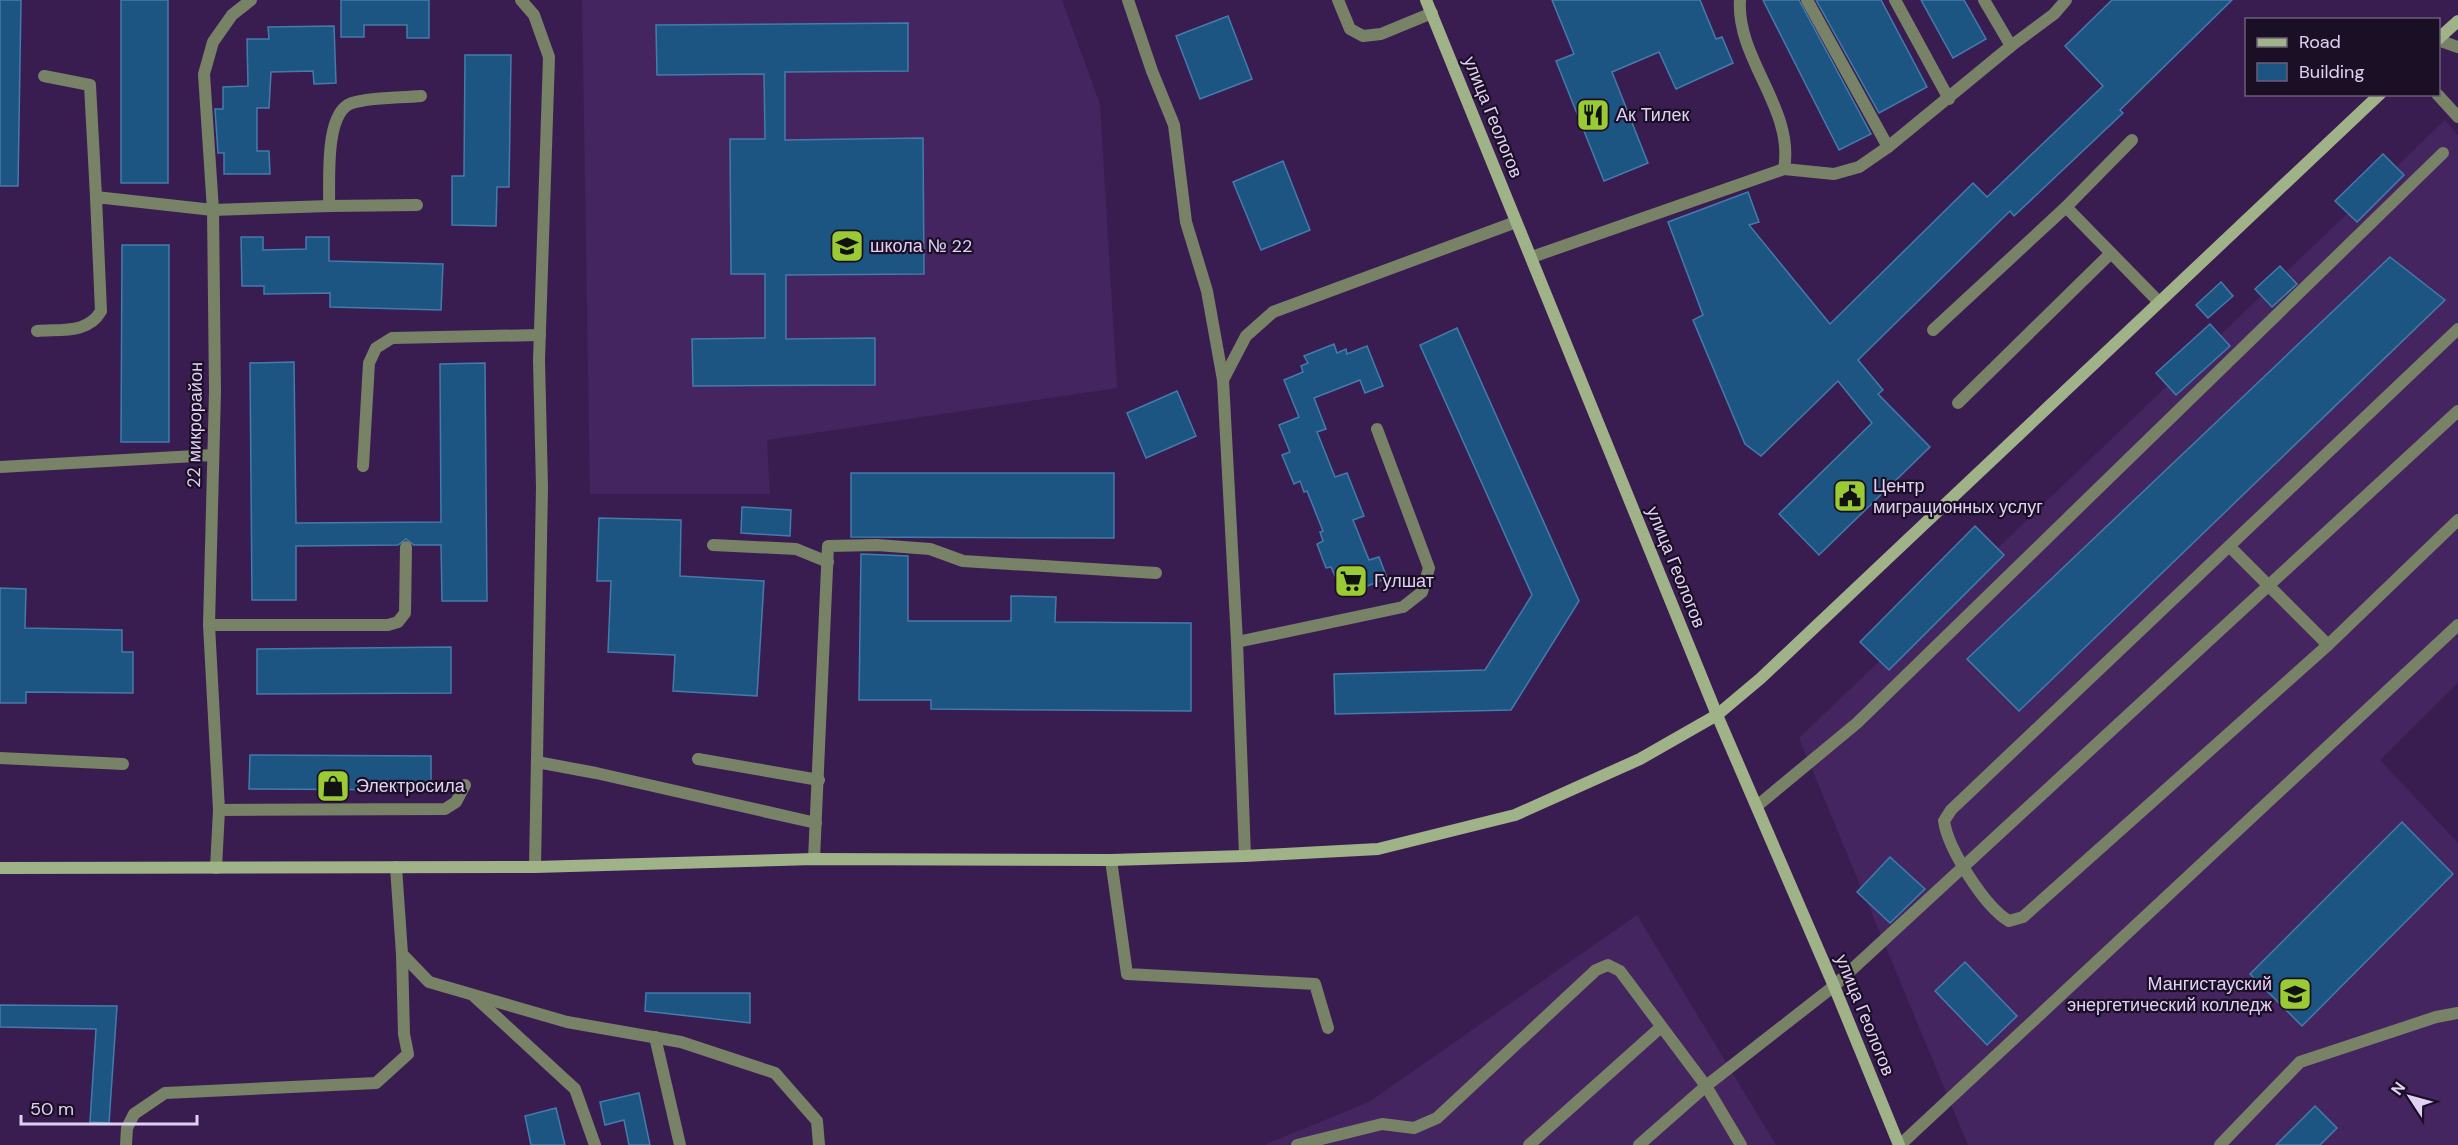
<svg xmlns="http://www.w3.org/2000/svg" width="2458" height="1145" viewBox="0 0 2458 1145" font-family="'DM Sans',sans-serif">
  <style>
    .built { fill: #44255f }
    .building { fill: #1d5582; stroke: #447baa; stroke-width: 1.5 }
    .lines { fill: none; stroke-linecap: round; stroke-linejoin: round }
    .lane { stroke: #778267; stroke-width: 12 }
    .street { stroke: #778267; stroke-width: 12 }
    .secondary { stroke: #a0b287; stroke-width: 12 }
    .labels { text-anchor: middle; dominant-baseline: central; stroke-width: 4.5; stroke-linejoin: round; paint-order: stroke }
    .poi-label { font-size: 18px; fill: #e0d1f2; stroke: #1b0f26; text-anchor: start }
    .street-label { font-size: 18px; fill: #e0d1f2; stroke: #1b0f26 }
  </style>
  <rect width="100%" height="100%" fill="#391d51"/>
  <g class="built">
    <path d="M 582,0 L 1062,0 L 1100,104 L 1117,388 L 767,440 L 770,494 L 590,494 Z"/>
    <path d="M 2445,120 L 2458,135 L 2458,683 L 2380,760 L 2458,843 L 2458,1145 L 1968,1145 L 1799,738 Z"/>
    <path d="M 1637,915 L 1776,1145 L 1264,1145 L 1369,1102 Z"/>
  </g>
  <g class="building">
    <path d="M 0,0 L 21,0 L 18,186 L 0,186 Z"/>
    <rect x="121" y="0" width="47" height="183"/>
    <path d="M 341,0 L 429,0 L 429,38 L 407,38 L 407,25 L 364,25 L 364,37 L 341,37 Z"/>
    <path d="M 1552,0 L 1700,0 L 1716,39 L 1722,37 L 1733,63 L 1676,89 L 1659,52 L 1612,72 L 1648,163 L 1604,181 L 1556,61 L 1574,54 Z"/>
    <path d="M 1763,0 L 1799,0 L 1871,134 L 1839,150 Z"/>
    <path d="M 1816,0 L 1881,0 L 1927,87 L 1879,113 Z"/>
    <path d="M 1921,0 L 1964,0 L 1986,39 L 1953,58 Z"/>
    <path d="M 2112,0 L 2232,0 L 2120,110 L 2123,113 L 2014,216 L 2010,211 L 1858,360 L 1883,390 L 1878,394 L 1930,447 L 1819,555 L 1779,514 L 1872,423 L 1838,381 L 1761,456 L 1745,444 L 1693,320 L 1703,315 L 1668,222 L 1748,192 L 1759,222 L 1749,225 L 1830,324 L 1973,183 L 1987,197 L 2103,86 L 2065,46 Z"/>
    <path d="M 1228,16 L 1252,79 L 1200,99 L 1176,36 Z"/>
    <path d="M 908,23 L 908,71 L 785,72 L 785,140 L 923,138 L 924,274 L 786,275 L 786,339 L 875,338 L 875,385 L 693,386 L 692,339 L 765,338 L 765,274 L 731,274 L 730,139 L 765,139 L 764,74 L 657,75 L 656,25 Z"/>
    <path d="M 334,26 L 336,83 L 314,84 L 313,71 L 271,72 L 269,108 L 257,108 L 257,151 L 269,151 L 270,174 L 224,174 L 224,153 L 218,153 L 215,109 L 223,109 L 223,87 L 248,86 L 247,39 L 269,39 L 268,27 Z"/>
    <path d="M 465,55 L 511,55 L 509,187 L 497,187 L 496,226 L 452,225 L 452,176 L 464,176 Z"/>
    <path d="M 2383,154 L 2404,175 L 2357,222 L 2335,201 Z"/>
    <path d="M 1283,161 L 1310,230 L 1261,250 L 1233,182 Z"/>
    <path d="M 241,237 L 263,237 L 263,250 L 306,249 L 306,237 L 329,237 L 329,261 L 443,264 L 441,310 L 330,307 L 330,293 L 264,294 L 264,286 L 242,286 Z"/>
    <path d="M 122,245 L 169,245 L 169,442 L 121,442 Z"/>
    <path d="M 2390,257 L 2445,300 L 2019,711 L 1967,659 Z"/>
    <path d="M 2280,266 L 2297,284 L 2272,307 L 2255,289 Z"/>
    <path d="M 2221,282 L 2233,296 L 2208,318 L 2196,305 Z"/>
    <path d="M 2210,324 L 2230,346 L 2176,395 L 2156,373 Z"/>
    <path d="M 1457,328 L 1579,601 L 1511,710 L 1335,714 L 1334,674 L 1485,670 L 1532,595 L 1420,345 Z"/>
    <path d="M 1334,344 L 1337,353 L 1346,349 L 1347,354 L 1367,346 L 1383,386 L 1365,393 L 1360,380 L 1314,398 L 1326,429 L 1317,432 L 1335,477 L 1347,473 L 1364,516 L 1353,520 L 1369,560 L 1379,557 L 1387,578 L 1348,594 L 1340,573 L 1335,576 L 1331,567 L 1326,568 L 1317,544 L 1323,541 L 1320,532 L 1323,531 L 1307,491 L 1304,492 L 1300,481 L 1294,484 L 1282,455 L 1290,452 L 1279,425 L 1299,417 L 1284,380 L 1303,372 L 1301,366 L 1308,363 L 1304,356 Z"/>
    <path d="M 294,362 L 296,523 L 441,522 L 440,364 L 485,363 L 487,601 L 442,601 L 441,545 L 414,545 L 406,539 L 398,545 L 296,546 L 296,600 L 252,600 L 250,363 Z"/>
    <path d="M 1177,391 L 1196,436 L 1146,458 L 1127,413 Z"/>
    <path d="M 851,473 L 1114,473 L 1114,538 L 851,537 Z"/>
    <path d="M 742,507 L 791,510 L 790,536 L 741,533 Z"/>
    <path d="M 599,518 L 681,520 L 680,576 L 764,581 L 757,696 L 673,691 L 675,655 L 608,652 L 611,581 L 597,581 Z"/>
    <path d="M 1975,526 L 2004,555 L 1889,670 L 1860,642 Z"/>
    <path d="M 861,554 L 908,556 L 908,621 L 1011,621 L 1011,596 L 1056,597 L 1055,622 L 1191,623 L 1191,711 L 931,709 L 931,700 L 859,700 Z"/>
    <path d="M 0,588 L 26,589 L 25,628 L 122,630 L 122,652 L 133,652 L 133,693 L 26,692 L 26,703 L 0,703 Z"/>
    <path d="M 451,647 L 451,693 L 257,694 L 257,649 Z"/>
    <path d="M 250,755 L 431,756 L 431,790 L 249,789 Z"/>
    <path d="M 2402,822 L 2453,874 L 2302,1026 L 2250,974 Z"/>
    <path d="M 1890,857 L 1925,889 L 1890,923 L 1857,892 Z"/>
    <path d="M 1965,962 L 2017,1016 L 1987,1045 L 1935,991 Z"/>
    <path d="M 646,993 L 750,993 L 750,1023 L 645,1011 Z"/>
    <path d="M 0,1005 L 117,1006 L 109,1123 L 90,1122 L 96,1029 L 0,1027 Z"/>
    <path d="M 639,1093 L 650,1145 L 629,1145 L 624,1120 L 605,1125 L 600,1102 Z"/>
    <path d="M 2315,1106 L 2337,1128 L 2320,1145 L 2276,1145 Z"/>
    <path d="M 556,1108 L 565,1145 L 531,1145 L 525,1116 Z"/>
  </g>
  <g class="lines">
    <g class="lane">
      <path d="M 521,0 L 534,15 L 549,57 L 539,360 L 542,487 L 535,867"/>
      <path d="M 1128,0 L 1152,71 L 1174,125 L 1186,222 L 1207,291 L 1223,380 L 1237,642"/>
      <path d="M 1338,0 L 1350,29 L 1363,36 L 1381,34 L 1432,13"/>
      <path d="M 1740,0 C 1736,59 1795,109 1784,169"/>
      <path d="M 1807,0 L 1888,147"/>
      <path d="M 1895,0 L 1949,99"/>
      <path d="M 1984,0 L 2011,46"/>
      <path d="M 2438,40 L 2458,47"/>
      <path d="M 44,76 L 90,85 L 96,197"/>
      <path d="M 2437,94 L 2458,117"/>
      <path d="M 329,206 L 417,205"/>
      <path d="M 2066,207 L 2132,140"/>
      <path d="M 1532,257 L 1784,169 L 1834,174 L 1859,167 L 1888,147 L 2011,46 L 2054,14 L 2066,0"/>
      <path d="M 2458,329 L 1951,810 L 1944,821 C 1948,849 1985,907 2009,921 L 2023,917 L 2328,645 L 2458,520"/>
      <path d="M 1933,330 L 2066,207 L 2159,302"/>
      <path d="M 37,331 C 61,329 88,334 101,311 L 96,197 L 213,210 L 329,206 C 330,181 324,112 352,103 C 372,97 400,98 421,96"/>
      <path d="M 1223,380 L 1246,336 L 1273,312 L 1516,222"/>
      <path d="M 1958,403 L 2111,253"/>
      <path d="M 363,466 L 369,363 L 376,348 L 392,338 L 540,335"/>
      <path d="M 0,467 L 213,455"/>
      <path d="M 713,545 L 796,549 L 828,562"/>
      <path d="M 2230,547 L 2328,645"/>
      <path d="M 209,625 L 388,625 L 398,622 L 405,613 L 406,547"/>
      <path d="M 0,758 L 123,764"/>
      <path d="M 698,759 L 819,780"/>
      <path d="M 537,762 L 596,773 L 816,823"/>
      <path d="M 1757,806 L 1857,723 L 2443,153"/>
      <path d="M 219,810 L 445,809 L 456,802 L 465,785"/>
      <path d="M 1245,856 L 1237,642 L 1403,607 L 1422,592 L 1429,568 L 1377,429"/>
      <path d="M 814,859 L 828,546 L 877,545 L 930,549 L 963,561 L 1156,573"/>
      <path d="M 1111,860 L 1127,974 L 1315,984 L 1328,1028"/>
      <path d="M 396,867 L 402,954 L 429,982 L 567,1022 L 681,1042 L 775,1073 L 817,1121 L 819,1145"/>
      <path d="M 475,997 L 575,1089 L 595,1145"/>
      <path d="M 655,1037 L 680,1145"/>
      <path d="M 126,1145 L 127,1128 L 134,1114 L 165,1093 L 376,1083 L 408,1054 L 404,1034 L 402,954"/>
      <path d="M 1297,1145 L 1382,1124 L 1414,1128 L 1437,1118 L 1596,970 L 1608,965 L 1620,971 L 1706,1086 L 1639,1145"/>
      <path d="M 1529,1145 L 1661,1027"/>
      <path d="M 1741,1145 L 1706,1086 L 1834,986 L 2458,411"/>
      <path d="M 1900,1145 L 2458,625"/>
      <path d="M 2220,1145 L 2300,1062 L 2436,1017 L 2458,1013"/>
    </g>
    <path class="street" d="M 216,868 L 219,810 L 209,625 L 215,391 L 213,210 L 204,74 L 213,42 L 232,15 L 251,0"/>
    <g class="secondary">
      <path d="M 1426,0 L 1717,715 L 1834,986 L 1899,1145"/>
      <path d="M 2438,39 L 2458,21"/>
      <path d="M 0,868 L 535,867 L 814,859 L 1111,860 L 1245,856 L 1378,849 L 1515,815 L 1640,759 L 1717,715 L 1761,678 L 2380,94"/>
    </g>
  </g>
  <defs>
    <g id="restaurant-square" transform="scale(1.725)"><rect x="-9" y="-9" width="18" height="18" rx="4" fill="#9acb34" stroke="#1b0f26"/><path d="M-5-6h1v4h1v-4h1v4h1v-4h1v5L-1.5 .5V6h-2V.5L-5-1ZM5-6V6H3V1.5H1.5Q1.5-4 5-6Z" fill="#111"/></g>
    <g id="school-square" transform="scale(1.725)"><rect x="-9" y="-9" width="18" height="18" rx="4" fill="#9acb34" stroke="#1b0f26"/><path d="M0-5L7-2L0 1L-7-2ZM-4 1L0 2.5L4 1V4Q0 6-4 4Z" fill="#111"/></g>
    <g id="civic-square" transform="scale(1.725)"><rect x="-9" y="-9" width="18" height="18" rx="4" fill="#9acb34" stroke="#1b0f26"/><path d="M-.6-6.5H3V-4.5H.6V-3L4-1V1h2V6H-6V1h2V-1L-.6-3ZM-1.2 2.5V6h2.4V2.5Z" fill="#111"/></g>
    <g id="supermarket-square" transform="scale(1.725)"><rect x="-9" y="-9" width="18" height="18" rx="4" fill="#9acb34" stroke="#1b0f26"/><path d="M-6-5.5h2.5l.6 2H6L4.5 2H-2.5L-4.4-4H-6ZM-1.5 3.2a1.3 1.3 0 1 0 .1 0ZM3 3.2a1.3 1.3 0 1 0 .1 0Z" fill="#111"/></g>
    <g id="shop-square" transform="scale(1.725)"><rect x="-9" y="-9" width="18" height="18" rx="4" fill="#9acb34" stroke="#1b0f26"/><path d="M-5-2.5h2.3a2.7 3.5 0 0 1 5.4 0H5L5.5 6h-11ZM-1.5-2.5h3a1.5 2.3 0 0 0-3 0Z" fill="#111"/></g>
    <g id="university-square" transform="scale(1.725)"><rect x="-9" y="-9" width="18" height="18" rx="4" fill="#9acb34" stroke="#1b0f26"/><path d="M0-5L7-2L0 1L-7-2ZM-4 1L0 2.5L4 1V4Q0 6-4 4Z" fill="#111"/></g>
  </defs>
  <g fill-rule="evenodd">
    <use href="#restaurant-square" x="1593" y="115"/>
    <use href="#school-square" x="847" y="246"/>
    <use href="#civic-square" x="1850" y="496"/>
    <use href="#supermarket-square" x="1351" y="581"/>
    <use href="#shop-square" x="333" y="786"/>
    <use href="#university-square" x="2295" y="994"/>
  </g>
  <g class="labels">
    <g class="poi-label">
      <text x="1616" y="115">Ак Тилек</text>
      <text x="870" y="246">школа № 22</text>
      <text x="1873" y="486">Центр<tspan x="1873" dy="21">миграционных услуг</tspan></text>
      <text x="1374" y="581">Гулшат</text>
      <text x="356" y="786">Электросила</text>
      <text x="2272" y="984" text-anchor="end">Мангистауский<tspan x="2272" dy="21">энергетический колледж</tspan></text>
    </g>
    <g class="street-label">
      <text transform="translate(1493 117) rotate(68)">улица Геологов</text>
      <text transform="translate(195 425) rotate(-89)">22 микрорайон</text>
      <text transform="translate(1676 567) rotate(68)">улица Геологов</text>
      <text transform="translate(1865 1015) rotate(68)">улица Геологов</text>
    </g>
  </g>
  <rect x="2245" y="18" width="195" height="78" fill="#1b0f26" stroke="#6a5d78" stroke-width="1.5"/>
  <rect x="2257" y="38" width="30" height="9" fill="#a0b287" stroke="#6a5d78" stroke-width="1.5"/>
  <text x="2299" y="48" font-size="18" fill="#e0d1f2">Road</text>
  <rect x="2257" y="63" width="30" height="18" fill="#1d5582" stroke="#6a5d78" stroke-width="1.5"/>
  <text x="2299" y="78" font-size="18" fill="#e0d1f2">Building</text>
  <g transform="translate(2410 1097) rotate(306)" stroke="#1b0f26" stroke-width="4.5" paint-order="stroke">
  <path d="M0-4.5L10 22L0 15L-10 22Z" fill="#e0d1f2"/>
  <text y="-9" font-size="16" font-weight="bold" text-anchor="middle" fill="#e0d1f2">N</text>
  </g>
  <path d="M21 1115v9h176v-9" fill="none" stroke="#e0d1f2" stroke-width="3"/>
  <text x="30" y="1115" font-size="18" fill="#e0d1f2" stroke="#1b0f26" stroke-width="4.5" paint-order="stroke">50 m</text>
</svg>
